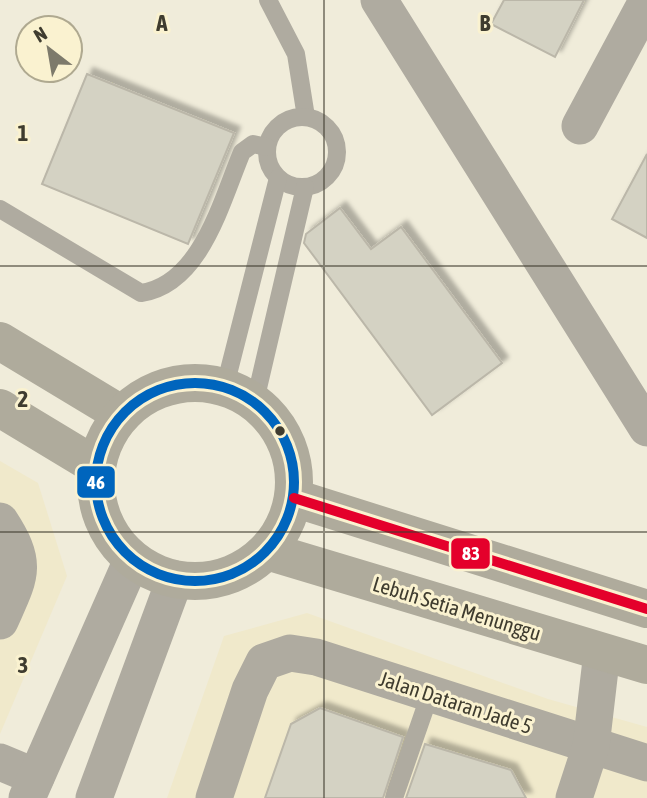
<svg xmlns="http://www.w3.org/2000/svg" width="647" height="798" viewBox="0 0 647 798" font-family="'Asap Condensed',sans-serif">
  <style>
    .built { fill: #f0e9cb }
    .building { fill: #d4d2c3; stroke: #bbb7a9; stroke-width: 2; filter: url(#shadow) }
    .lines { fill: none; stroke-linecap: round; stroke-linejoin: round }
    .lane { stroke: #afaba0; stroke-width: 18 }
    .street { stroke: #afaba0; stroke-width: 37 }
    .secondary { stroke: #afab9c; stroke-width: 38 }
    .bus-1-casing { stroke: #faf2d0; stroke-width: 16 }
    .bus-2-casing { stroke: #faf2d0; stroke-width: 16 }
    .bus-1 { stroke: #0065bd; stroke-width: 10 }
    .bus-2 { stroke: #e4002b; stroke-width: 10 }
    .grid { fill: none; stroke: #3f3c2f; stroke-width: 2; stroke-opacity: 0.55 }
    .bus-dot { fill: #3f3c2f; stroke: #faf2d0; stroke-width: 2.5 }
    .labels { text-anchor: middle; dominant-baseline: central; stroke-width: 6; stroke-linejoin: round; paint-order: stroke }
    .street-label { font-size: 21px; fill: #3f3c2f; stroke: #faf2d0 }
    .grid-label { font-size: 23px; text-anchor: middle; font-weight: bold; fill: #3f3c2f; stroke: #faf2d0; stroke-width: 6; stroke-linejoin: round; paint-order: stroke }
    .line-badge { stroke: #faf2d0; stroke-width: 2.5 }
    .badge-label { font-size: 19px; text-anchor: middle; font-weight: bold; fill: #fff }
  </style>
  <defs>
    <filter id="shadow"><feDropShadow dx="6" dy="-6" stdDeviation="2" flood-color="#0004"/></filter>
  </defs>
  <rect width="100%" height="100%" fill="#f0ecda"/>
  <g class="built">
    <path d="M 0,461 L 38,483 L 67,576 L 0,734 Z"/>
    <path d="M 307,613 L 548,699 L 647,727 L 647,798 L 167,798 L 224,636 Z"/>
  </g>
  <g class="building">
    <path d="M 504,0 L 584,0 L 555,57 L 491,24 Z"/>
    <path d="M 87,74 L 234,133 L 188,244 L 42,184 Z"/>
    <path d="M 647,154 L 647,238 L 612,219 Z"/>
    <path d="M 340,208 L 371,249 L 401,227 L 502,363 L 432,415 L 304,243 L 306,234 Z"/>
    <path d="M 320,708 L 403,737 L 383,798 L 265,798 L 291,724 Z"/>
    <path d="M 425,744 L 511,770 L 526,798 L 406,798 Z"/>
  </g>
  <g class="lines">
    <g class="lane">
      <path d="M 268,0 L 296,54 L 306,117"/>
      <circle cx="302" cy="152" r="35"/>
      <path d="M 0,209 L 141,293 C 201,284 221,202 242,152 L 253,144 L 267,147"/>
      <path d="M 225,386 L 278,178"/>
      <path d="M 255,401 L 305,187"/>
      <path d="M 394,798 L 430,694"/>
    </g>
    <g class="street">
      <path d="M 379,0 L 647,428"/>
      <path d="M 580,126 L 647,1"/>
      <path d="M 0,521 C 29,565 20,576 0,621"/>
      <path d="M 0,762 L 36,777"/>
      <path d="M 27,798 L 132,560"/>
      <path d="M 94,798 L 175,579"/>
      <path d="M 214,798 L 250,690 L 264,662 L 290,653 L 316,657 L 647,763"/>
      <path d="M 574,798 L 591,746 L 602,652"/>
    </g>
    <g class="secondary">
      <path d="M 0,341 L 121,414"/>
      <circle cx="195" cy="482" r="99"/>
      <path d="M 0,408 L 96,466"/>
      <path d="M 294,498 L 647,609"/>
      <path d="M 267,551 L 647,665"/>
    </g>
    <g class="bus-1-casing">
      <circle id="bus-1" cx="195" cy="482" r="99"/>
    </g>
    <g class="bus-2-casing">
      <path id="bus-2" d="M 294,498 L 647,609"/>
    </g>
    <use href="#bus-1" class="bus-1"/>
    <use href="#bus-2" class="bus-2"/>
  </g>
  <path class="grid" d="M 324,0 L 324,798M 0,266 L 647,266M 0,532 L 647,532"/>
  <circle class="bus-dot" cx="280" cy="431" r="6"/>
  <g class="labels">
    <g class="street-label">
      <text transform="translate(457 608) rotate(17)">Lebuh Setia Menunggu</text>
      <text transform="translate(456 702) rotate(18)">Jalan Dataran Jade 5</text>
    </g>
  </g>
  <g class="grid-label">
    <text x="162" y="31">A</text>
    <text x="485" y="31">B</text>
    <text x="23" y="141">1</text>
    <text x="23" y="407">2</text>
    <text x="23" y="673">3</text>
  </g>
  <g class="line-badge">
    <rect x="76" y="465" width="40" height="34" rx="7" fill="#0065bd"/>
    <rect x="450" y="537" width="41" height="33" rx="7" fill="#e4002b"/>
  </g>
  <g class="badge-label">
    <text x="96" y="489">46</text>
    <text x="471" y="560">83</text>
  </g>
  <g transform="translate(49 49) rotate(329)"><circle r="33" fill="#faf2d0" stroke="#afa990" stroke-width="2"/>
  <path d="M0-5L12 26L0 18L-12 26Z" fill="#7d7a6b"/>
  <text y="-10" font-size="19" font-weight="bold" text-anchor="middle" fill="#3f3c2f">N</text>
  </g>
</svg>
